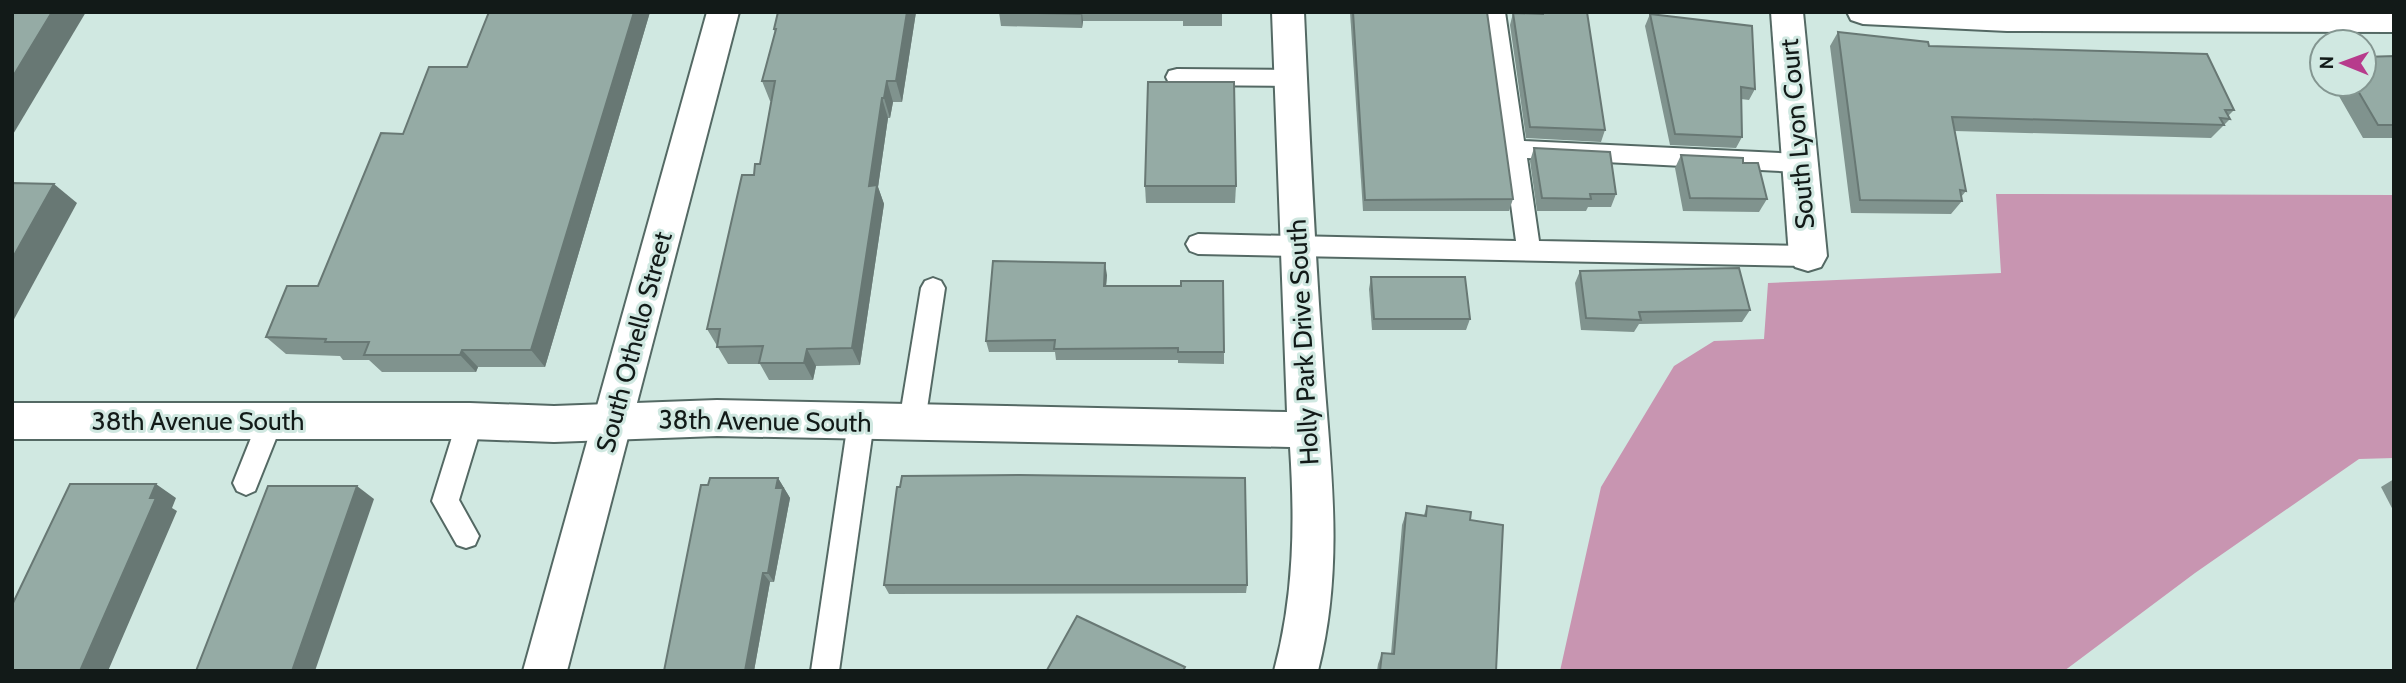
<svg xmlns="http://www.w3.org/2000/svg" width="2406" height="683" viewBox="0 0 2406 683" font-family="Cabin,sans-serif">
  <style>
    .forest { fill: #c895b1 }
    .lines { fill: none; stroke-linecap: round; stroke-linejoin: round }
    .service-casing { stroke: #546964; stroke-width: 4 }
    .minor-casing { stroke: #546964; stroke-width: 4 }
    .tertiary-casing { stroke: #546964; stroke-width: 4 }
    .service { fill: #fff; fill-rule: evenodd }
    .minor { fill: #fff; fill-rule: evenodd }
    .tertiary { fill: #fff; fill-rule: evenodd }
    .wall { fill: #80938e }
    .shaded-wall { fill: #687874 }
    .building { fill: #95aba5; stroke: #687874; stroke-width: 2 }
    .labels { text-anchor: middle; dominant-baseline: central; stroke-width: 6; stroke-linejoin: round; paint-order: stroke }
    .street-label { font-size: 26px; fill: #121a18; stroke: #d0e8e1 }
  </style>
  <rect width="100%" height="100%" fill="#d0e8e1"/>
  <path class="forest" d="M 1996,194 L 2394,195 L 2394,458 L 2359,459 L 2195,573 L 2064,671 L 1560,671 L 1601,487 L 1674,366 L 1714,341 L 1764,339 L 1768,283 L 2001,273 Z"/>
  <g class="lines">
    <g class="service-casing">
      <g id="service">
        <path d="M 1485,12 L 1505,12 L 1524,141 L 1799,154 L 1807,157 L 1810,163 L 1807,169 L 1799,172 L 1527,158 L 1539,241 L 1808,246 L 1816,249 L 1820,256 L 1816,263 L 1808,266 L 1198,254 L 1190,251 L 1186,244 L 1190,237 L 1198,234 L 1516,241 Z"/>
        <path d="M 1177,69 L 1290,70 L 1298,72 L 1301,78 L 1298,84 L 1290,86 L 1177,85 L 1169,83 L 1166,77 L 1169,71 Z"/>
        <path d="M 933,278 L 941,281 L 945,288 L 925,422 L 921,430 L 912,433 L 903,430 L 899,422 L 921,288 L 925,281 Z"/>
        <path d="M 270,410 L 279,413 L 283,421 L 255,491 L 246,495 L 237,491 L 233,483 L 261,413 Z"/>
        <path d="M 470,410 L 479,413 L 483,421 L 459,500 L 479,536 L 475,545 L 466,548 L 457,545 L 432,501 L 457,421 L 461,413 Z"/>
        <path d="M 861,411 L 870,414 L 874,422 L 839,671 L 811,671 L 848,422 L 852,414 Z"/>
      </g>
    </g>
    <g class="minor-casing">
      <g id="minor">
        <path d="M 1272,12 L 1304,12 C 1309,124 1314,236 1322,348 C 1329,459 1346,561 1318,671 L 1274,671 C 1294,596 1295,524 1290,447 L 717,436 L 554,442 L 470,439 L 12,439 L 12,403 L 470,403 L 554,406 L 717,400 L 1287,412 Z"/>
        <path d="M 1771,12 L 1803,12 L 1827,256 L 1821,267 L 1808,271 L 1795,267 L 1789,256 Z"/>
        <path d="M 1847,12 L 2394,12 L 2394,32 L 2007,31 L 1863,24 L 1851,20 Z"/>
      </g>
    </g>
    <g class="tertiary-casing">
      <path id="tertiary" d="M 707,12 L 739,12 L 567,671 L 523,671 Z"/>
    </g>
    <use href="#service" class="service"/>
    <use href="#minor" class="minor"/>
    <use href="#tertiary" class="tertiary"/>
  </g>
  <g class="wall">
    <path d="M 489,12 L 650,12 L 545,367 L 478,367 L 476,372 L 382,372 L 369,360 L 343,360 L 340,356 L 286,354 L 266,337 L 318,286 L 467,67 Z"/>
    <path d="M 778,12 L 916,12 L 902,102 L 893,102 L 890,118 L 888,118 L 878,187 L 884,204 L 860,365 L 816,366 L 813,380 L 769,380 L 760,364 L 728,364 L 707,329 L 754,175 L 760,164 L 771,101 L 770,101 L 762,81 L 775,32 L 774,29 Z"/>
    <path d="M 999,12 L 1222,12 L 1222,26 L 1183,26 L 1183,21 L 1083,21 L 1082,28 L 1001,26 Z"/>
    <path d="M 1350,12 L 1487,12 L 1513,199 L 1509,211 L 1363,211 Z"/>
    <path d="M 1541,12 L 1587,12 L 1605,130 L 1601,142 L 1526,138 L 1510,25 L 1513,13 L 1541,14 Z"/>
    <path d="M 1650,14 L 1755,89 L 1749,100 L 1741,99 L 1742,137 L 1736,148 L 1670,145 L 1645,26 Z"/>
    <path d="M 1838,32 L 1929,46 L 2234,110 L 2228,116 L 2230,119 L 2211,138 L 1955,131 L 1966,191 L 1961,197 L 1962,201 L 1951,214 L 1851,213 L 1830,46 Z"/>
    <path d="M 2394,56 L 2394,138 L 2363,138 L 2332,84 L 2364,84 Z"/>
    <path d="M 1534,148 L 1616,194 L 1611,207 L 1588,207 L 1586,211 L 1537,211 L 1530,161 Z"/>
    <path d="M 1681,155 L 1743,163 L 1767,199 L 1759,212 L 1683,211 L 1675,168 Z"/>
    <path d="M 1145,186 L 1236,186 L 1235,203 L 1146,203 Z"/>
    <path d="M 1580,271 L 1750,310 L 1742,322 L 1639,324 L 1634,332 L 1581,330 L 1575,283 Z"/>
    <path d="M 1107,275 L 1106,286 L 1181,286 L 1224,352 L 1224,364 L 1178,363 L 1178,360 L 1056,360 L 1055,352 L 989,352 L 986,341 Z"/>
    <path d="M 1371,277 L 1470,319 L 1466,330 L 1372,330 L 1369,289 Z"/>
    <path d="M 778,478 L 790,498 L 774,582 L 770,582 L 754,671 L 664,671 L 708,485 Z"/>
    <path d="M 2394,479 L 2394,512 L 2381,487 Z"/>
    <path d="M 1427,506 L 1470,520 L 1496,671 L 1377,671 L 1378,664 L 1382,653 L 1391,654 L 1402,525 L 1406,513 L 1424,515 Z"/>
    <path d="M 884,585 L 1247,585 L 1246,593 L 889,594 Z"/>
  </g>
  <g class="shaded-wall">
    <path d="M 52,12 L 86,12 L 12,136 L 12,78 Z"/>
    <path d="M 634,12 L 650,12 L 545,367 L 531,350 Z"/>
    <path d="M 907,12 L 916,12 L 902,102 L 896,81 Z"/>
    <path d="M 1081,12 L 1082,12 L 1083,21 L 1082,28 Z"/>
    <path d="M 887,81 L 893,102 L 890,118 L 884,98 Z"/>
    <path d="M 882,98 L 888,118 L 878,187 L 884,204 L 860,365 L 852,348 L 869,186 Z"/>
    <path d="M 54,184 L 77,203 L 12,323 L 12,259 Z"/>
    <path d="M 1105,263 L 1107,275 L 1105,298 L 1104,286 Z"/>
    <path d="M 807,349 L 816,366 L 813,380 L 804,363 Z"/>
    <path d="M 462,350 L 478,367 L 476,372 L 460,355 Z"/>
    <path d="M 778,478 L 790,498 L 774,582 L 768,573 L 776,488 Z"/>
    <path d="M 156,484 L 176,498 L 172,508 L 177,511 L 108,671 L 80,671 Z"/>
    <path d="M 357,486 L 374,499 L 315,671 L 292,671 Z"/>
    <path d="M 763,573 L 770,582 L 754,671 L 745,671 Z"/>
  </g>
  <g class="building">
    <path d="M 12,12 L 52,12 L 12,78 Z"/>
    <path d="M 489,12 L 634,12 L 531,350 L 462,350 L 460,355 L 364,355 L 369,342 L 325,342 L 326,339 L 266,337 L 287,286 L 318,286 L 381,133 L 403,134 L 429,67 L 467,67 Z"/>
    <path d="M 778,12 L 907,12 L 896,81 L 887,81 L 884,98 L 882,98 L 869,186 L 877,185 L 852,348 L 807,349 L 804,363 L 759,363 L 763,346 L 717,347 L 720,329 L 707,329 L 742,175 L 754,175 L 755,164 L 760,164 L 775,81 L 762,81 L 776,29 L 774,29 Z"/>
    <path d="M 999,12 L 1081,12 L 1080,14 Z"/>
    <path d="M 1353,12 L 1487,12 L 1513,199 L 1365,200 Z"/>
    <path d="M 1543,12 L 1587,12 L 1605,130 L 1530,127 L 1513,13 L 1543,14 Z"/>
    <path d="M 1650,14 L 1752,26 L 1755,89 L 1741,87 L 1742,137 L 1675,134 Z"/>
    <path d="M 1838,32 L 1928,42 L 1929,46 L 2207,54 L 2234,110 L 2225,110 L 2230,119 L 2220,118 L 2224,125 L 1952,117 L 1966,191 L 1960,190 L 1962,201 L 1860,200 Z"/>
    <path d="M 2394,56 L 2394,125 L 2378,125 L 2354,84 L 2364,84 L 2364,57 Z"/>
    <path d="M 1148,82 L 1234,82 L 1236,186 L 1145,186 Z"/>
    <path d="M 1534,148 L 1610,152 L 1616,194 L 1590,194 L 1591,199 L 1542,198 Z"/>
    <path d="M 1681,155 L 1743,158 L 1743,163 L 1758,163 L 1767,199 L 1690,198 Z"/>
    <path d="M 12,183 L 54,184 L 12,259 Z"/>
    <path d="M 993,261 L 1105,263 L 1104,286 L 1181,286 L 1181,281 L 1223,281 L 1224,352 L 1178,352 L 1178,348 L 1054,349 L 1055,340 L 986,341 Z"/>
    <path d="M 1739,268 L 1750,310 L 1639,312 L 1641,320 L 1586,318 L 1580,271 Z"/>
    <path d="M 1371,277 L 1465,277 L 1470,319 L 1374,319 Z"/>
    <path d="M 1020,475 L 1245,478 L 1247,585 L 884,585 L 897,487 L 900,487 L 902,476 Z"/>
    <path d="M 710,478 L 778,478 L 776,488 L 783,488 L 768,573 L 763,573 L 745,671 L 664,671 L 701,485 L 708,485 Z"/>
    <path d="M 70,484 L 156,484 L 150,498 L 156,498 L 80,671 L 12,671 L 12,605 Z"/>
    <path d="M 268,486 L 357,486 L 292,671 L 196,671 Z"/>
    <path d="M 1427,506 L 1471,512 L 1470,520 L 1503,525 L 1496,671 L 1380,671 L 1382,653 L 1394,654 L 1406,513 L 1426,516 Z"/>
    <path d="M 1077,616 L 1185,667 L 1183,671 L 1047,670 Z"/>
  </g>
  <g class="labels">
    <g class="street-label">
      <text transform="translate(1797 134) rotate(-95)">South Lyon Court</text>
      <text transform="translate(634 342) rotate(-75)">South Othello Street</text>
      <text transform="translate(1303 342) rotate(-93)">Holly Park Drive South</text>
      <text x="198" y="421">38th Avenue South</text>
      <text transform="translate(765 421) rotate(1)">38th Avenue South</text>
    </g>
  </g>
  <rect width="2406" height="683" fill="none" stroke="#121a18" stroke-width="28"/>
  <g transform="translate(2343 63) rotate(271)"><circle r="33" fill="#d0e8e1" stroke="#849691" stroke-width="2"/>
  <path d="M0-5L12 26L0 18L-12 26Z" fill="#b73b8c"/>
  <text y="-10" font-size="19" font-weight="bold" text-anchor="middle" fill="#121a18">N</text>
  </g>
</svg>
